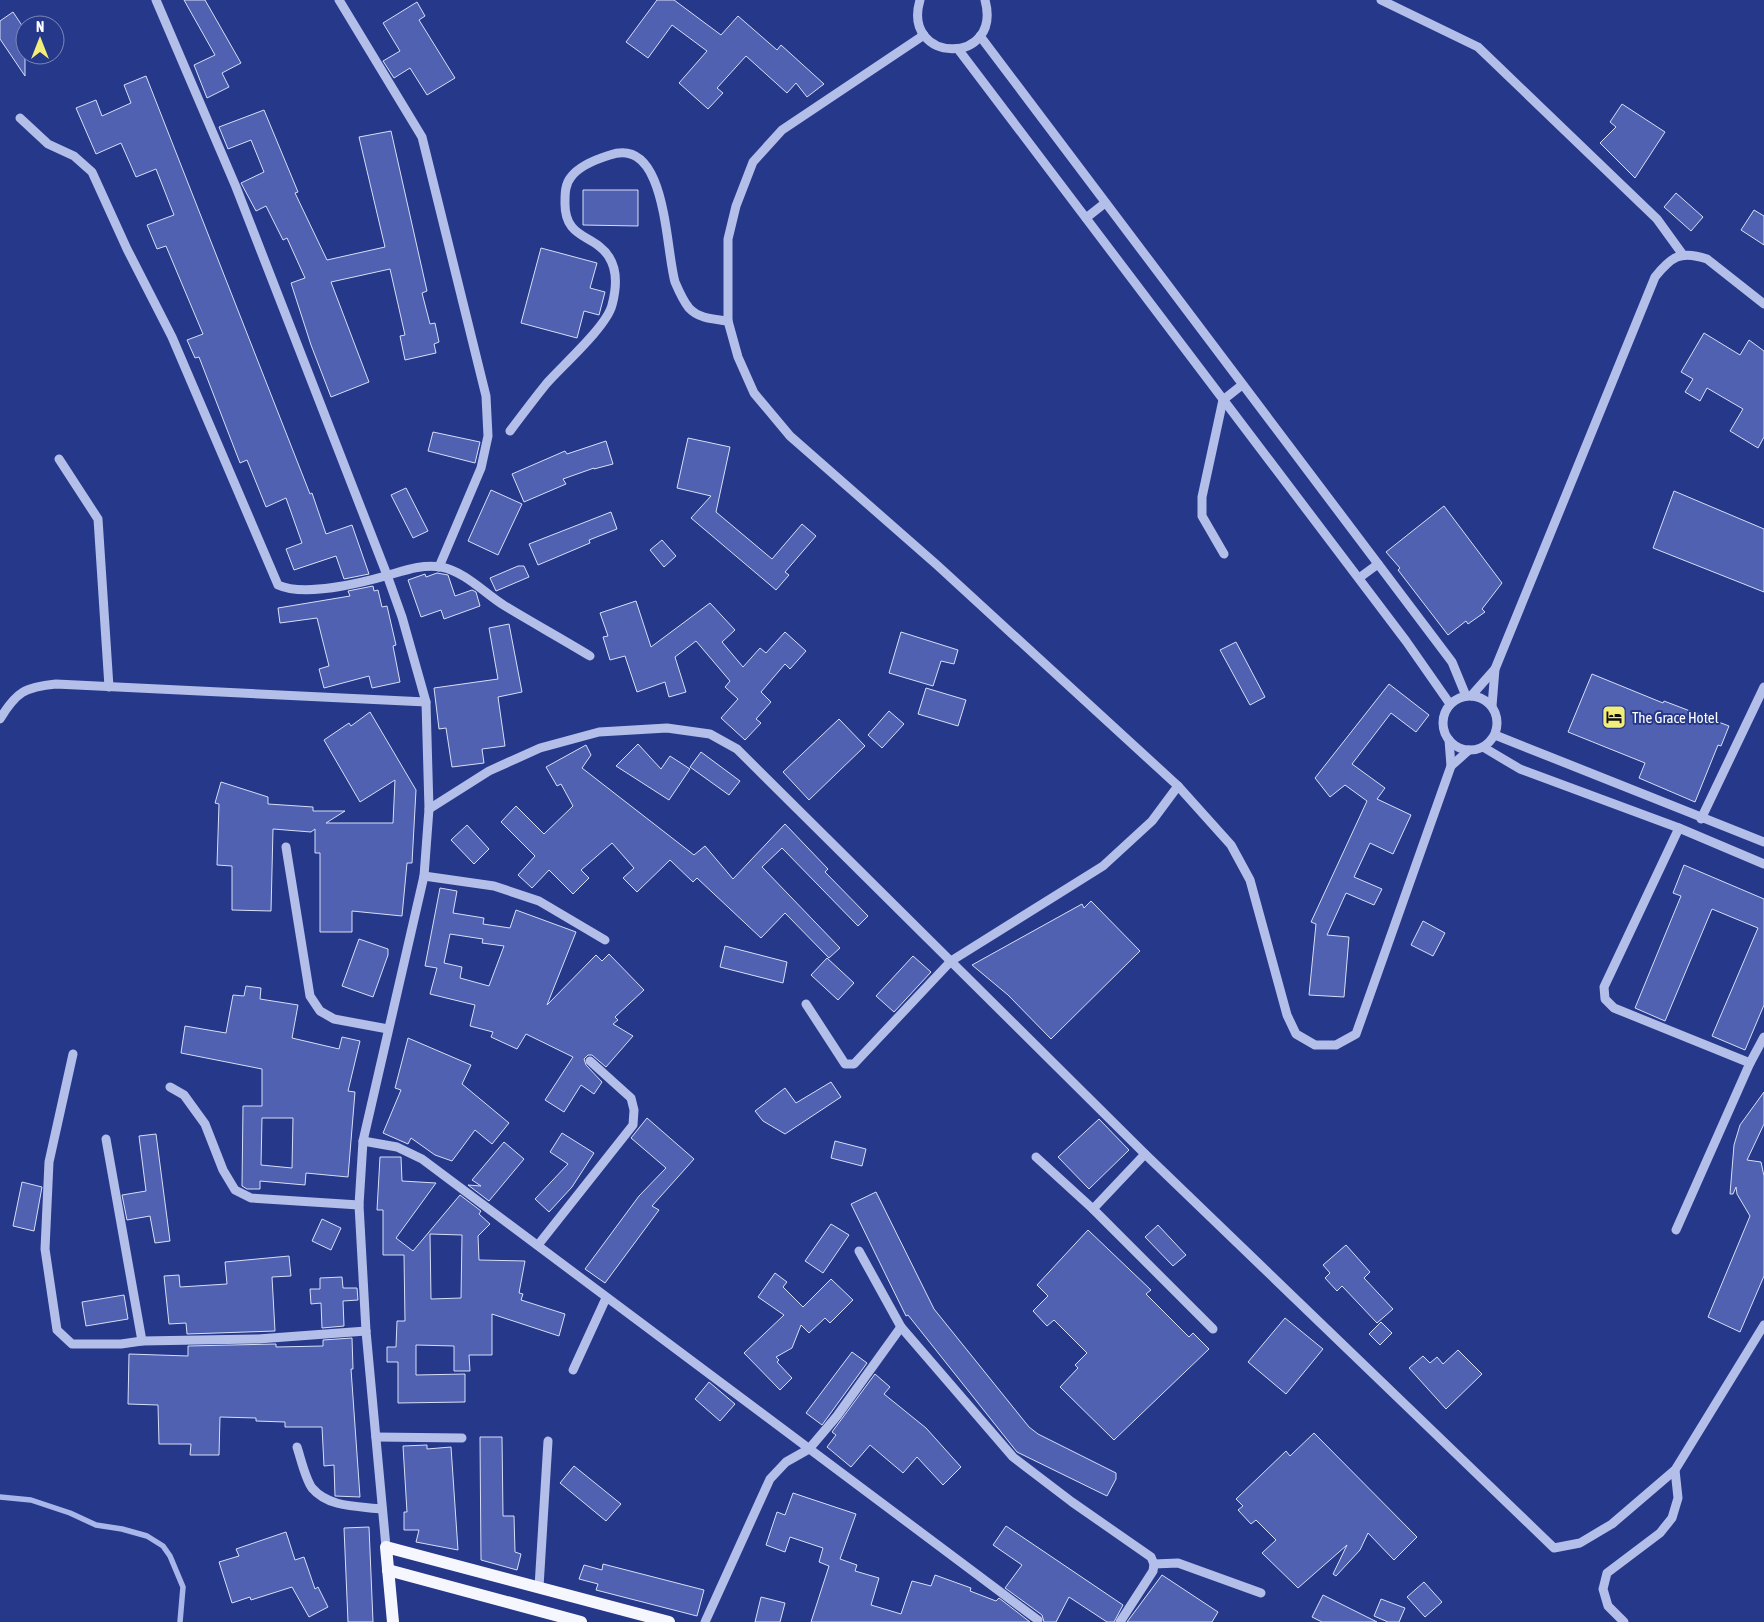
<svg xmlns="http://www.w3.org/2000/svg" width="1764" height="1622" viewBox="0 0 1764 1622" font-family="'Asap Condensed',sans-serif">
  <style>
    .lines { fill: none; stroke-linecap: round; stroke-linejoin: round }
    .stream { stroke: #a8b6ea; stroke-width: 5.5 }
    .building { fill: #4f61b0; stroke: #d7def7; fill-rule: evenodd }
    .minor { stroke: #b3bee9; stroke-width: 9 }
    .major { stroke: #f6f7fe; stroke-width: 12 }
    .labels { text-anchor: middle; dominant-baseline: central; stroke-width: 4; stroke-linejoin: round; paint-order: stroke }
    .poi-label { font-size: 15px; fill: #fff; stroke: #263889; text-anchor: start }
  </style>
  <rect width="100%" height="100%" fill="#263889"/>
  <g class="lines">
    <path class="stream" d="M 0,1497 L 31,1500 L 70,1513 L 96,1525 L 122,1529 L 147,1536 L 163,1546 L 170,1556 L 183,1587 L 180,1622"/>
  </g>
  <g class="building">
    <path d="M 184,0 L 205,0 L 241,63 L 222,73 L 229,87 L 207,98 L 194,65 L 215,55 Z"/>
    <path d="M 657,0 L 674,0 L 721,35 L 738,16 L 777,50 L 781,45 L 824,84 L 807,97 L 796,83 L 787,93 L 746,56 L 717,88 L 723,93 L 708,109 L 679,83 L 707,51 L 672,25 L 648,58 L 626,42 Z"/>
    <path d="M 417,2 L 425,16 L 419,20 L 455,78 L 427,95 L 410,68 L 394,78 L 383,61 L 400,51 L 383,23 Z"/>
    <path d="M 13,12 L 25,30 L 25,76 L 0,39 L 0,21 Z"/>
    <path d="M 146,76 L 310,494 L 312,493 L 326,534 L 352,525 L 369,574 L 344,579 L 336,556 L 294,570 L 286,549 L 302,543 L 286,498 L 266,507 L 247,460 L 240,463 L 199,357 L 195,358 L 187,340 L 203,334 L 166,246 L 157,249 L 147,225 L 174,215 L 156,169 L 136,177 L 121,143 L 96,154 L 76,108 L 96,100 L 102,116 L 131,103 L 124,85 Z"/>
    <path d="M 1622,104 L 1665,132 L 1635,178 L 1600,143 L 1616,127 L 1610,122 Z"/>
    <path d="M 264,110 L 298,192 L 295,193 L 327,260 L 385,247 L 359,137 L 391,131 L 427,291 L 422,293 L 430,324 L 435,323 L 439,342 L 434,344 L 436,353 L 405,360 L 400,336 L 405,335 L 390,269 L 331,282 L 369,382 L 331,397 L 311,345 L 291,283 L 305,278 L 287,238 L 283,240 L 266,206 L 256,211 L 241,183 L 264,172 L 251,140 L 228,149 L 219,127 Z"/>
    <path d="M 583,190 L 638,190 L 638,226 L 583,225 Z"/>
    <path d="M 1676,193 L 1703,217 L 1691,231 L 1664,207 Z"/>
    <path d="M 1754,210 L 1764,216 L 1764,245 L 1741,230 Z"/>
    <path d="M 541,248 L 597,263 L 590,288 L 605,292 L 599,315 L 584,311 L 577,338 L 521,323 Z"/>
    <path d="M 1704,333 L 1740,355 L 1749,340 L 1764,351 L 1764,437 L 1758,448 L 1730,431 L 1743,409 L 1707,388 L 1700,401 L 1685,392 L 1693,379 L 1681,372 Z"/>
    <path d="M 433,432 L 480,442 L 475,463 L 428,451 Z"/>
    <path d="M 688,438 L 730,447 L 716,512 L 772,559 L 802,524 L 816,536 L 785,572 L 789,575 L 776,590 L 691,518 L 711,496 L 677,488 Z"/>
    <path d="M 606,441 L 613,464 L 594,469 L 594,468 L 563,479 L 566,484 L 524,502 L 512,474 L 565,451 L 567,454 Z"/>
    <path d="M 406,488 L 428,531 L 413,538 L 391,495 Z"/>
    <path d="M 491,490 L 522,504 L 498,555 L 468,541 Z"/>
    <path d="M 1674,491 L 1764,529 L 1764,592 L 1653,548 Z"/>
    <path d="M 1444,506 L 1502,583 L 1482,609 L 1485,612 L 1468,624 L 1466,621 L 1448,635 L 1398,570 L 1400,568 L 1386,552 Z"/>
    <path d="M 611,512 L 617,529 L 589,540 L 590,543 L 538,565 L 529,544 Z"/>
    <path d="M 662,540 L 676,556 L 664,567 L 650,550 Z"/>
    <path d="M 518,566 L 524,566 L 529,577 L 496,591 L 490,578 Z"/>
    <path d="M 437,573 L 448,575 L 455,596 L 472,590 L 476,592 L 480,606 L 444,619 L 441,610 L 421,617 L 408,580 L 425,574 L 426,577 Z"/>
    <path d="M 373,586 L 374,591 L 378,590 L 382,607 L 387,606 L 396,645 L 393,646 L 400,682 L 372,688 L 369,676 L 324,688 L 319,669 L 329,666 L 317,618 L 280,623 L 278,608 L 350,596 L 348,591 Z"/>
    <path d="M 636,601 L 651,647 L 710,603 L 735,630 L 722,642 L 743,667 L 760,648 L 766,653 L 785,632 L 806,651 L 790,669 L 785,664 L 761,692 L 771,702 L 756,719 L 761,723 L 745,740 L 721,718 L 738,699 L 725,687 L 730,681 L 696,641 L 675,657 L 686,692 L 669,697 L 665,682 L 637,692 L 625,656 L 610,660 L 603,637 L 608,636 L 600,613 Z"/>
    <path d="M 509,624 L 522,692 L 498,697 L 505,746 L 482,749 L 484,763 L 452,767 L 446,728 L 439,729 L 434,688 L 498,679 L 489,628 Z"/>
    <path d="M 901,632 L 958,650 L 954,664 L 941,661 L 933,686 L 889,673 Z"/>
    <path d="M 1236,642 L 1265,697 L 1250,705 L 1220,650 Z"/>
    <path d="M 1592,674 L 1663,703 L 1664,701 L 1729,726 L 1721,746 L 1718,745 L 1695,802 L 1639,778 L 1645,763 L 1568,732 Z"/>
    <path d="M 1389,684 L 1429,715 L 1416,732 L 1391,713 L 1352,764 L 1385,788 L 1377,799 L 1411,815 L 1393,854 L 1370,843 L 1354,877 L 1382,889 L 1374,905 L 1346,893 L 1327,935 L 1349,937 L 1344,997 L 1309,995 L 1316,924 L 1311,922 L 1367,801 L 1345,785 L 1330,797 L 1315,778 Z"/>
    <path d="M 926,688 L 966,700 L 958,726 L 918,714 Z"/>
    <path d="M 889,711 L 904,724 L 882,748 L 868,735 Z"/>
    <path d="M 370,712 L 416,790 L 412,863 L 407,863 L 402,916 L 352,911 L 352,932 L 320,932 L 320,853 L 315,853 L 315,829 L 311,832 L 273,829 L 271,911 L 232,910 L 232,866 L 217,865 L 219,804 L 215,803 L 221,782 L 268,797 L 268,804 L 313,807 L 313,811 L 345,811 L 326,823 L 393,823 L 395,780 L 360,802 L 324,740 L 349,723 L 351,726 Z"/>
    <path d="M 839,719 L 865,746 L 809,800 L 783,772 Z"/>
    <path d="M 638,744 L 661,769 L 670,756 L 690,769 L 669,800 L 616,766 Z"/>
    <path d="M 586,745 L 591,755 L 582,768 L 694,855 L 705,846 L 733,879 L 785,824 L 828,869 L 825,872 L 868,916 L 858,926 L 782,848 L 762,867 L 840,948 L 829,958 L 785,913 L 761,938 L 697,878 L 693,882 L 670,860 L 637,892 L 623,878 L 634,868 L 612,843 L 581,870 L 589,878 L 573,894 L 549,870 L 532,888 L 518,875 L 535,856 L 501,822 L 516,806 L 544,834 L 573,806 L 561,784 L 557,786 L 546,767 Z"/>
    <path d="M 701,752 L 740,781 L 729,795 L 690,767 Z"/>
    <path d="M 467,825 L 489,849 L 474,864 L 451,840 Z"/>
    <path d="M 1684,865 L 1764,899 L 1764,1005 L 1745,1050 L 1712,1036 L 1758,928 L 1712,909 L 1665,1021 L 1635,1008 L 1681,896 L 1673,893 Z"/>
    <path d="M 440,888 L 457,891 L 453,913 L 484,918 L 483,924 L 510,928 L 516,910 L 576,932 L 547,1005 L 596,955 L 602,961 L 609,954 L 644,990 L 615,1017 L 618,1020 L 613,1024 L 633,1036 L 606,1067 L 592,1055 L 588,1055 L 584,1059 L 586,1065 L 602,1082 L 594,1094 L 581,1085 L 564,1112 L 545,1100 L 573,1057 L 526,1034 L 517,1049 L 491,1037 L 493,1032 L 470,1026 L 475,1005 L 430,994 L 437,968 L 425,966 ZM 450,934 L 483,939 L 482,943 L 504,946 L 489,986 L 460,978 L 462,967 L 444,963 Z"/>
    <path d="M 1091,901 L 1140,951 L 1051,1039 L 1008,995 L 972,965 L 1082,904 L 1084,908 Z"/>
    <path d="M 1423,921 L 1445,933 L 1433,956 L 1411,945 Z"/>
    <path d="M 359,939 L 388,949 L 388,955 L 373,997 L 342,986 Z"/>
    <path d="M 725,946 L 787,962 L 783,983 L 720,967 Z"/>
    <path d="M 913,956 L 931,972 L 894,1012 L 876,996 Z"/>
    <path d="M 827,958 L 854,983 L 838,1000 L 811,975 Z"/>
    <path d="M 246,986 L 261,988 L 260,999 L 298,1005 L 292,1038 L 339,1049 L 342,1037 L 360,1041 L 348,1091 L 355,1092 L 348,1177 L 306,1173 L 305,1185 L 260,1181 L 260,1189 L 247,1189 L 242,1186 L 243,1106 L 262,1106 L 262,1069 L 181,1053 L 185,1026 L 226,1033 L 233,995 L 244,996 ZM 262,1118 L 293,1118 L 292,1168 L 261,1165 Z"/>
    <path d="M 408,1038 L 471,1065 L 462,1084 L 509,1123 L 492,1144 L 475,1130 L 452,1161 L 435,1155 L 411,1138 L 408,1144 L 383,1133 L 401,1090 L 395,1088 Z"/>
    <path d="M 831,1082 L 841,1097 L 785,1134 L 763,1121 L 755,1111 L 785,1088 L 796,1103 Z"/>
    <path d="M 1764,1092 L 1764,1124 L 1747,1160 L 1761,1162 L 1764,1176 L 1764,1276 L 1740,1332 L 1708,1317 L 1750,1216 L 1737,1194 L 1736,1187 L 1733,1194 L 1730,1194 L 1734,1145 L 1740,1125 Z"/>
    <path d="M 647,1118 L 694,1159 L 652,1206 L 659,1210 L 605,1283 L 585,1269 L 639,1196 L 666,1168 L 631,1138 Z"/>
    <path d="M 1099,1119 L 1129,1150 L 1089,1189 L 1058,1157 Z"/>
    <path d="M 562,1133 L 594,1153 L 572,1187 L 549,1212 L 535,1199 L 568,1164 L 550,1152 Z"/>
    <path d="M 156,1134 L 170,1241 L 155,1243 L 150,1216 L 127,1220 L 122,1195 L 146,1191 L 139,1136 Z"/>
    <path d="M 835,1141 L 866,1149 L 862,1166 L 831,1158 Z"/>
    <path d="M 504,1142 L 524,1159 L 489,1201 L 468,1185 L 481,1186 L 472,1180 Z"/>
    <path d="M 380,1157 L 401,1157 L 402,1181 L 436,1183 L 396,1238 L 413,1251 L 460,1195 L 481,1211 L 479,1214 L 490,1224 L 478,1236 L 479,1260 L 525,1261 L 519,1293 L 523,1294 L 521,1300 L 565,1314 L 559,1336 L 492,1314 L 492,1355 L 469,1355 L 470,1371 L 454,1371 L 454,1346 L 416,1345 L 416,1375 L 465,1374 L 465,1402 L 398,1403 L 398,1362 L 387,1362 L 387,1347 L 396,1347 L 397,1321 L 405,1321 L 404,1255 L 383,1255 L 383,1210 L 377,1210 ZM 430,1234 L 462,1235 L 461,1298 L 431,1299 Z"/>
    <path d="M 22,1182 L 42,1187 L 34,1231 L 13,1226 Z"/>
    <path d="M 876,1192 L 934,1309 L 1029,1427 L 1038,1434 L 1116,1473 L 1116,1479 L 1107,1496 L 1017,1452 L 908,1315 L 906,1316 L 851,1204 Z"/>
    <path d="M 322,1219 L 341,1228 L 331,1250 L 312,1241 Z"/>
    <path d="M 831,1224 L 849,1235 L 823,1273 L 805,1261 Z"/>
    <path d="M 1158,1225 L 1186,1255 L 1173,1266 L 1145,1237 Z"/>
    <path d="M 1088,1230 L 1151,1290 L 1146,1294 L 1189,1337 L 1193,1333 L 1209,1349 L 1114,1440 L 1060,1387 L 1078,1368 L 1075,1365 L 1087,1353 L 1054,1320 L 1047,1326 L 1033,1311 L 1048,1296 L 1037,1285 Z"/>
    <path d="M 1346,1245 L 1370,1272 L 1364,1278 L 1393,1309 L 1377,1323 L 1342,1286 L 1337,1291 L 1325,1278 L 1330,1273 L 1323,1265 Z"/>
    <path d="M 289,1256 L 291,1276 L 272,1277 L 275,1331 L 187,1334 L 186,1323 L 169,1324 L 164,1276 L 179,1275 L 180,1287 L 227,1284 L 225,1262 Z"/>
    <path d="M 775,1273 L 787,1282 L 783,1287 L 803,1307 L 831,1279 L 853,1300 L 830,1323 L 825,1318 L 809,1333 L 801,1325 L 792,1348 L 776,1357 L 779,1360 L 777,1362 L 792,1378 L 780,1390 L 744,1353 L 784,1315 L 758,1297 Z"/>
    <path d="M 342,1277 L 343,1288 L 357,1288 L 358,1300 L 343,1301 L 344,1326 L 322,1328 L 321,1303 L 311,1304 L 310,1289 L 320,1289 L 320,1278 Z"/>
    <path d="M 124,1295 L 128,1319 L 86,1326 L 82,1302 Z"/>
    <path d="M 1285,1318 L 1323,1349 L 1286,1394 L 1248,1362 Z"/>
    <path d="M 1381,1322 L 1392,1333 L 1380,1345 L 1369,1334 Z"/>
    <path d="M 352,1338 L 353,1369 L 351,1369 L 360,1497 L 335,1496 L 334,1465 L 324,1466 L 322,1427 L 285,1427 L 285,1422 L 256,1421 L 256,1418 L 220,1417 L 219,1455 L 190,1455 L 191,1444 L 159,1444 L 158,1405 L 128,1404 L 129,1354 L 188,1356 L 188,1346 L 276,1344 L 276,1347 L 323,1346 L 323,1340 Z"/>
    <path d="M 1458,1350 L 1482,1374 L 1446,1409 L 1409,1368 L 1423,1356 L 1430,1363 L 1437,1357 L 1443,1364 Z"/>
    <path d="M 852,1352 L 867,1363 L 822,1425 L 806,1413 Z"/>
    <path d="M 875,1374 L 890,1387 L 884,1394 L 926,1428 L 961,1467 L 943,1485 L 917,1457 L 903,1473 L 870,1445 L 851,1467 L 827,1447 L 836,1435 L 832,1432 Z"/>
    <path d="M 709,1382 L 735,1404 L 720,1421 L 695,1399 Z"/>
    <path d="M 1314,1433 L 1417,1537 L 1394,1560 L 1368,1533 L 1360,1550 L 1336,1576 L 1333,1574 L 1347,1545 L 1298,1588 L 1262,1553 L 1276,1540 L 1256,1520 L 1251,1524 L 1238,1510 L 1243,1506 L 1236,1499 L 1286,1451 L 1290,1456 Z"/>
    <path d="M 480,1437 L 502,1437 L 503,1516 L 514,1516 L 515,1552 L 521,1554 L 517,1570 L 481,1560 Z"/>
    <path d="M 427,1445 L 427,1449 L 451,1447 L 458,1550 L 416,1542 L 419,1530 L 404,1530 L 404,1512 L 407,1512 L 403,1446 Z"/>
    <path d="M 574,1466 L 621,1504 L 606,1521 L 560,1483 Z"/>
    <path d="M 793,1493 L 856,1514 L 840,1559 L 857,1565 L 855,1571 L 879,1578 L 871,1605 L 901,1614 L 912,1581 L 931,1586 L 935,1575 L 971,1588 L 970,1591 L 996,1601 L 999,1598 L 1030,1622 L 811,1622 L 829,1566 L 819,1562 L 823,1548 L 790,1537 L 785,1552 L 766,1545 L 777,1512 L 785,1515 Z"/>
    <path d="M 1006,1526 L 1123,1605 L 1114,1622 L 1107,1622 L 1069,1597 L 1056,1622 L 1044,1622 L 1042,1615 L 1005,1588 L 1022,1565 L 993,1545 Z"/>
    <path d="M 369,1527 L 373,1622 L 348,1622 L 344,1528 Z"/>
    <path d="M 286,1532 L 295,1560 L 304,1557 L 315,1589 L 318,1587 L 328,1607 L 309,1617 L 292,1587 L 251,1600 L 250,1597 L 232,1603 L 219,1562 L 239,1556 L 236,1549 Z"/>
    <path d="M 603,1564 L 704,1590 L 697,1616 L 596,1590 L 598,1584 L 579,1579 L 584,1565 L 602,1570 Z"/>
    <path d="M 1162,1575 L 1218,1612 L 1212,1622 L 1127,1622 Z"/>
    <path d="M 1424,1582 L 1442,1602 L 1425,1617 L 1407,1597 Z"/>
    <path d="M 1323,1595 L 1377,1622 L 1322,1622 L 1312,1617 Z"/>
    <path d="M 761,1597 L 785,1603 L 780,1622 L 755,1622 Z"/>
    <path d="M 1381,1599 L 1405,1608 L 1399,1622 L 1388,1622 L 1374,1616 Z"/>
  </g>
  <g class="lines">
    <g class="minor">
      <path d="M 156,0 L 236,187 L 387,575 L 402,617 L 426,702 L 429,809 L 424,876 L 363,1141 L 359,1205 L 366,1331 L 386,1547"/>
      <path d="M 339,0 L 422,137 L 486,396 L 488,436 L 481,468 L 439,567"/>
      <path d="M 920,0 C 901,64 1003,66 985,0"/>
      <path d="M 1381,0 L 1478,47 L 1657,219 L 1683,255"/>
      <path d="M 980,36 L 1452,662 L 1466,696"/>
      <path d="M 958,49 L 1406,641 L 1450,704"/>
      <path d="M 20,118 L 48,144 L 74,156 L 92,172 L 127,249 L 172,337 L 278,585 C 304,597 361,583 389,575 C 406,570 423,564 441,567 C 466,572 484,593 505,606 C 533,623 562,639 590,656"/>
      <path d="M 1086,218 L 1105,203"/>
      <path d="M 510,431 C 522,415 534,399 547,383 C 563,365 607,326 612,305 C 616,290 618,271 609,257 C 595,234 564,240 565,202 C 565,194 565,184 571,177 C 579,166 597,159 610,155 C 667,136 665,247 675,282 C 678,289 684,302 689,308 C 699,319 714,319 728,321"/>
      <path d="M 59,459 L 98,519 L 109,687"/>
      <path d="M 1224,554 L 1202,516 L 1202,497 L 1223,400 L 1242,385"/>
      <path d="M 1359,578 L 1378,564"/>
      <circle cx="1470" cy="723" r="27"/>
      <path d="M 1471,696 L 1495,669"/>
      <path d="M 1492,706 L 1495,669 L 1655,277 C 1671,257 1680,250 1707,259 L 1764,304"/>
      <path d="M 0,719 C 16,692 25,687 56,684 L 426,702"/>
      <path d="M 1495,735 L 1764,842"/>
      <path d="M 1483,747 L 1520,769 L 1679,828 L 1764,864"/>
      <path d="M 1451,766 L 1469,750"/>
      <path d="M 1178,786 L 1231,845 L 1250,880 L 1287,1015 L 1296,1034 L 1315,1045 L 1336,1045 L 1356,1034 L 1451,766 L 1449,740"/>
      <path d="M 429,809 L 489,771 L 540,748 L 599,732 L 667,728 L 710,734 L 737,749 L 1145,1154 L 1554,1548 L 1580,1543 L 1612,1524 L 1675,1470 L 1764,1325"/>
      <path d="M 1701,819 L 1764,687"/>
      <path d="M 1679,828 L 1604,987 L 1605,999 L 1614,1008 L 1750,1063"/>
      <path d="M 286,847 L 310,996 L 320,1011 L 334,1019 L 388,1029"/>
      <path d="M 424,876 L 494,886 L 539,901 L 605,940"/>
      <path d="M 806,1004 L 845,1064 L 854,1064 L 951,961 L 1103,866 L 1152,821 L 1178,786 L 937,565 L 790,436 L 754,393 L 738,357 L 728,321 L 728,239 L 736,206 L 753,162 L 782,130 L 924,35"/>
      <path d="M 73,1054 L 49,1162 L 45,1249 L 57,1330 L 72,1344 L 121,1344 L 142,1341 L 258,1339 L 366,1331"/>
      <path d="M 170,1087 L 184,1095 L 205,1124 L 223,1170 L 235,1190 L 251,1198 L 359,1205"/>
      <path d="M 106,1139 L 142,1341"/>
      <path d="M 363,1141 L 397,1147 L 422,1159 L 1038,1620"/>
      <path d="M 1036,1157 L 1093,1209 L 1213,1329"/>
      <path d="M 1093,1209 L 1145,1154"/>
      <path d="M 1676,1230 L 1750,1063 L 1764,1037"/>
      <path d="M 538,1245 L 633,1125 L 634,1110 L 631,1098 L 590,1061"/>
      <path d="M 859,1251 L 901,1327 L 1013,1457 L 1072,1502 L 1151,1557 L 1154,1564 L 1153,1571 L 1120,1622"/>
      <path d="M 573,1370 L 606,1298"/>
      <path d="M 376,1437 L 462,1438"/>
      <path d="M 297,1447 C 301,1459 305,1478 312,1488 C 329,1508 358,1506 382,1509"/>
      <path d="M 1154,1564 L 1178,1563 L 1261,1593"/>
      <path d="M 539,1587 L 548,1441"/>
      <path d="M 705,1622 L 770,1479 L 786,1462 L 809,1449 L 837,1416 L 901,1327"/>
      <path d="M 1624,1622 L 1608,1606 L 1603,1589 L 1607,1573 L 1660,1533 L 1672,1518 L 1678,1498 L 1675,1470"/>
    </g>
    <g class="major">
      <path d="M 388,1570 L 581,1622"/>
      <path d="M 393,1622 L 386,1547 L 669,1622"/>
    </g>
  </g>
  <defs>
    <g id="hotel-square" transform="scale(1.25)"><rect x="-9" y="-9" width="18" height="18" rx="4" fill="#f2ee79" stroke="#263889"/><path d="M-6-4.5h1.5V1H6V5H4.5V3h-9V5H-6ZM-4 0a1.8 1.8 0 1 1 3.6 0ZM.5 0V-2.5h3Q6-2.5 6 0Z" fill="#111"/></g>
  </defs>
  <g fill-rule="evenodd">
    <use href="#hotel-square" x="1614" y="717"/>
  </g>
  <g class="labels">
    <g class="poi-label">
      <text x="1632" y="717">The Grace Hotel</text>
    </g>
  </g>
  <g transform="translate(40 40)"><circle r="24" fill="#263889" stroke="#7d88b8"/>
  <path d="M0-4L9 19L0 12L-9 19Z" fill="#f2ee79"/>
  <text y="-8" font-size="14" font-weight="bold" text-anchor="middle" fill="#ffffff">N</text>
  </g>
</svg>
